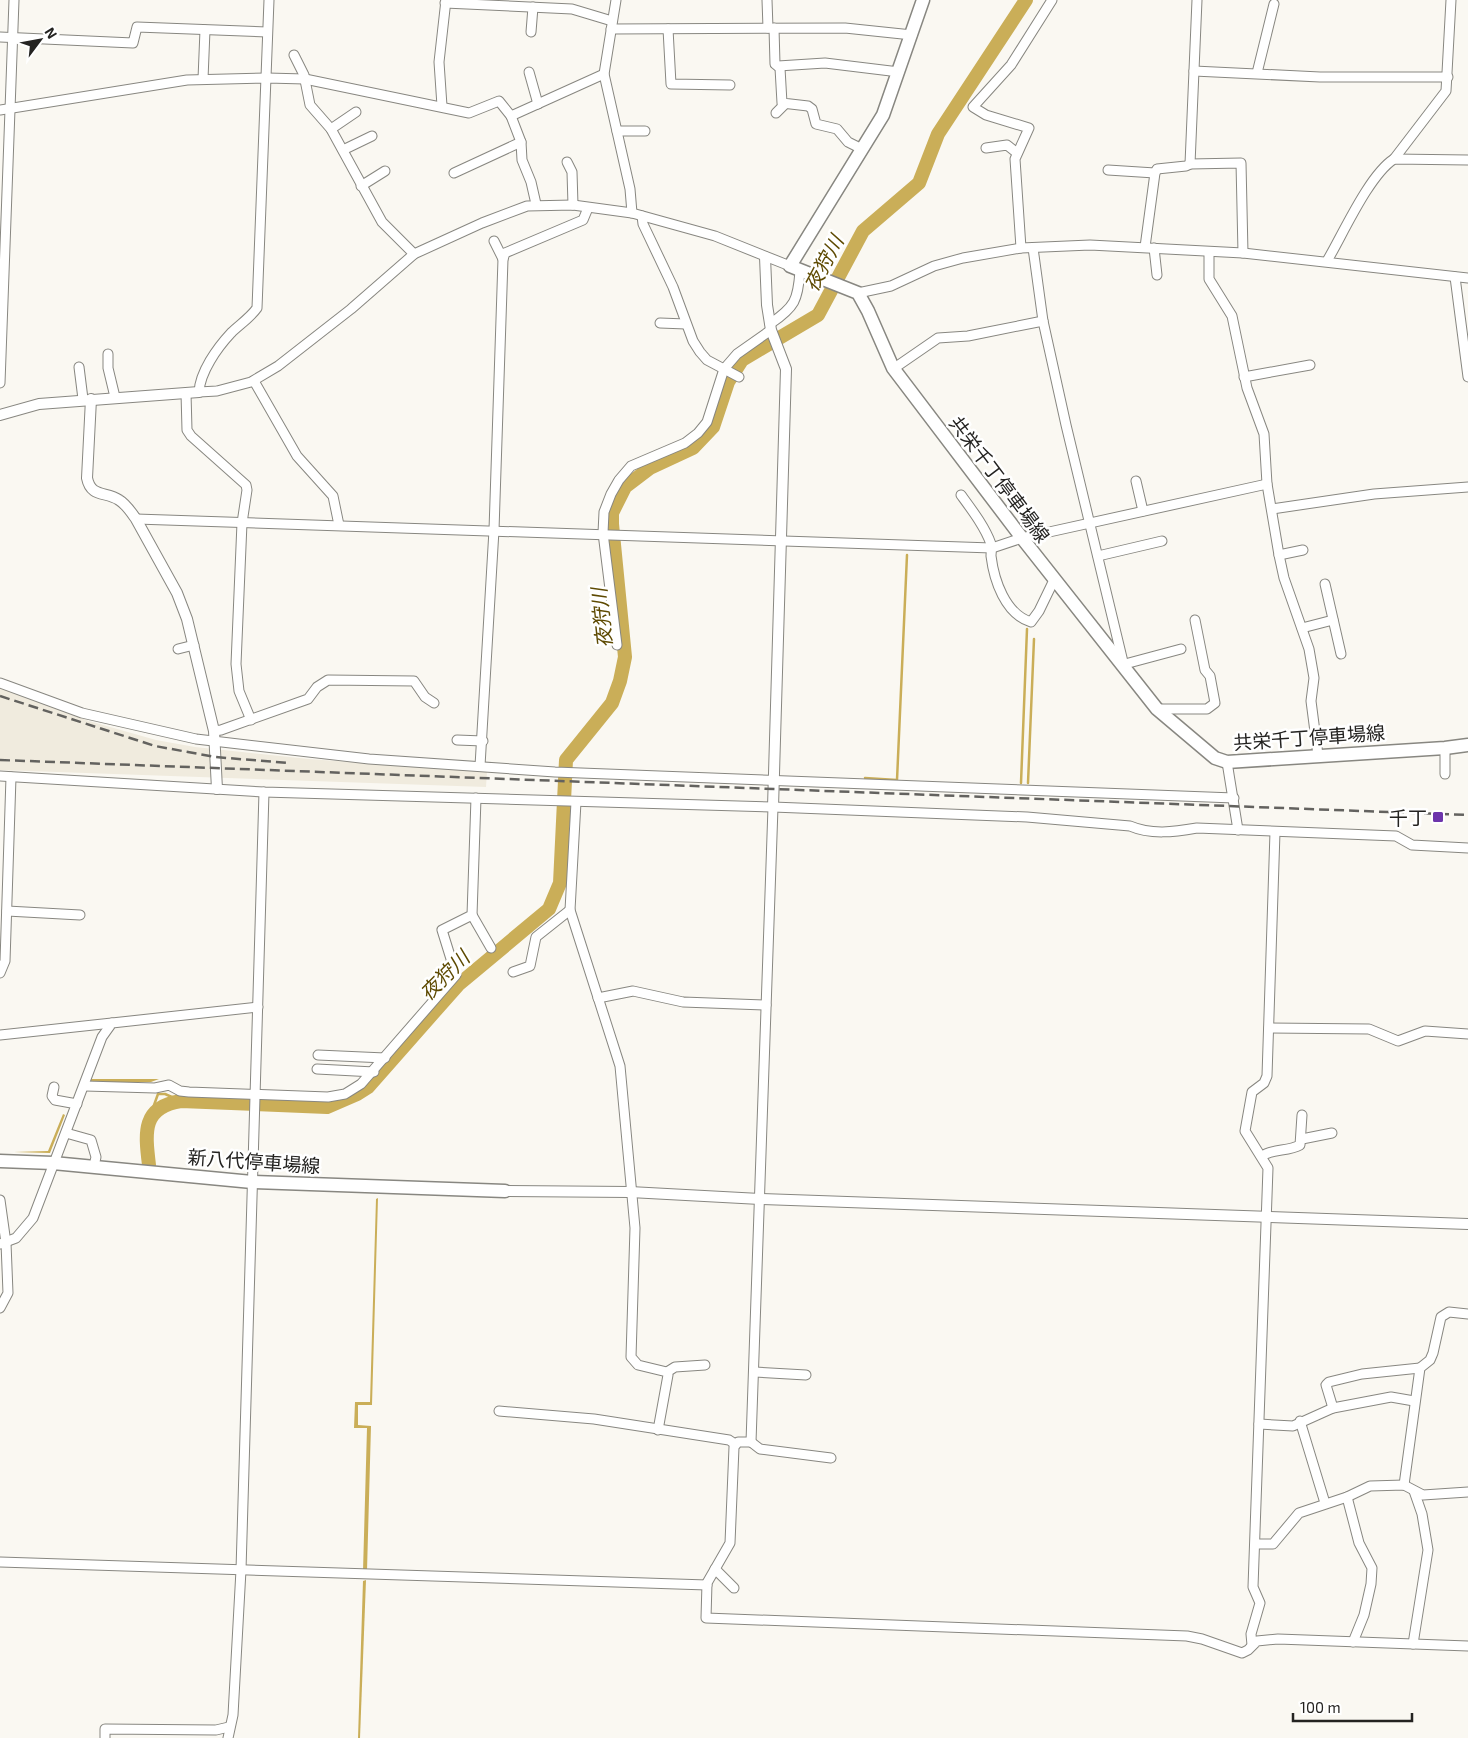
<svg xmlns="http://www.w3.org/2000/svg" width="1468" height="1738" viewBox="0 0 1468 1738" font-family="'Exo 2','Noto Sans JP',sans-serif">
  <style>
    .built { fill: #f0ebde }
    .water { fill: #caae58 }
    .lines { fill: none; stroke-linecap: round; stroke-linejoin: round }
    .stream { stroke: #caae58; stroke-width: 2.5 }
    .river { stroke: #caae58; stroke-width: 14 }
    .minor-casing { stroke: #888781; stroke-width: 11 }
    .tertiary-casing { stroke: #888781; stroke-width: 12 }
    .secondary-casing { stroke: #888781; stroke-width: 15 }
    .minor { stroke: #fff; stroke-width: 9 }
    .tertiary { stroke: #fff; stroke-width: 10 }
    .secondary { stroke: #fff; stroke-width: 12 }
    .rail { stroke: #63625f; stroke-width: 2.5; stroke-dasharray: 10 5; stroke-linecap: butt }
    .poi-dot { fill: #6d35ac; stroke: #fff; stroke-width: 2 }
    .labels { text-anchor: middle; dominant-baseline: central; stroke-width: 5; stroke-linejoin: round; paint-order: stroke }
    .street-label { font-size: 19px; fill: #242321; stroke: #fff }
    .poi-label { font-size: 19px; fill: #242321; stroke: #fff; text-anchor: end }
    .water-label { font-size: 20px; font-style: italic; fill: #5e4a02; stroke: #fff }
  </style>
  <rect width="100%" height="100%" fill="#faf8f2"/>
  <path class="built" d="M 0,688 L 89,721 L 156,740 L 195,747 L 309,759 L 487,772 L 486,787 L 0,770 Z"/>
  <g class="water">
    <path d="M 92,1072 L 92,1079 L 159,1079 L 151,1082 L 90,1082 Z"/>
    <path d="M 63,1114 L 65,1115 L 50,1153 L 14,1152 L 48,1151 Z"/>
    <path d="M 378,1198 L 372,1405 L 358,1405 L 358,1425 L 371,1426 L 367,1571 L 363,1571 L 367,1428 L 354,1428 L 355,1402 L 370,1402 L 376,1199 Z"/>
    <path d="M 366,1580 L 360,1738 L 358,1738 L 363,1581 Z"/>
  </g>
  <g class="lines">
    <g class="stream">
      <path d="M 865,778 L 897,780 L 907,555"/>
      <path d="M 1021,783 L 1027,629"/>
      <path d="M 1028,783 L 1034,639"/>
      <path d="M 149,1119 L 158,1094 L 165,1094 L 181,1101"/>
    </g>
    <path class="river" d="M 149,1165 C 145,1132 142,1107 181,1101 L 327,1107 L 357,1094 L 368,1087 L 458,985 L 549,909 L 560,883 L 566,760 L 612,703 L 620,681 L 625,657 L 612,524 L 612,513 L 625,487 L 650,468 L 693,448 L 713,427 L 728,382 L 742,360 L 818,315 L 863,231 L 919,183 L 938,134 L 1026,0"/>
    <g class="minor-casing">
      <g id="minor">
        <path d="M 269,0 L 257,308 C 250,318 239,325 231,333 C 217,348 200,372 199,392 L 217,391 L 251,382 L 278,366 L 351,309 L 414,254 L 482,223 L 527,206 L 573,205 L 632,213 L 715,236 L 790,266"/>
        <path d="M 616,0 L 604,74 L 630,189 L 632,213"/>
        <path d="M 767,0 L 768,28"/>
        <path d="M 445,3 L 572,9 L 612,21"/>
        <path d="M 774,28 L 775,64 L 780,68 L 782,103 L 808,106 L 812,109 L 816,124 L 837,129 L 848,142 L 862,149"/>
        <path d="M 611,29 L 845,28 L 912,35"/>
        <path d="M 668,29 L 671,84 L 730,85"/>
        <path d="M 531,32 L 533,7"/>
        <path d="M 0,37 L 133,43 L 137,27 L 267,32"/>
        <path d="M 294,55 L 304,75 L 310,105 L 331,129 L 382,222 L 414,254"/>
        <path d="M 778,66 L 825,63 L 899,72"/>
        <path d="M 1194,71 L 1320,77 L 1448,77"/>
        <path d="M 529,72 L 538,104"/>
        <path d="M 1257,73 L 1274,4"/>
        <path d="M 203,79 L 205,30"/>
        <path d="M 442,106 L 439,62 L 446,0"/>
        <path d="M 0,110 L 187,80 L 267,78 L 305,79 L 469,113 L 499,101 L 511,116 L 604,74"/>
        <path d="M 776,113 L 784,105"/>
        <path d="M 511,116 L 521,142 L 522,160 L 531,182 L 536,204"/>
        <path d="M 331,129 L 356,112"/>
        <path d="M 617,131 L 645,131"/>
        <path d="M 986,148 L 1007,145 L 1017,153"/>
        <path d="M 343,150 L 372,136"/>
        <path d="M 1394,159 L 1446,91 L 1451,0"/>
        <path d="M 567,162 L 572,172 L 573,205"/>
        <path d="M 1190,164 L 1241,163 L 1243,253"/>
        <path d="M 1108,170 L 1155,173"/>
        <path d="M 454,173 L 521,142"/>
        <path d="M 361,186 L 385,171"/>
        <path d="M 642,216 L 643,224 L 673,287 L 693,341 L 700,352 L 707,360 L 739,377"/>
        <path d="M 494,241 L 503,259"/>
        <path d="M 1145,247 L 1155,173 L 1157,169 L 1186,166 L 1190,164 L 1197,0"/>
        <path d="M 1021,248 L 1015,159 L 1029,128 L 986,115 L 973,107 L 1011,65 L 1052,0"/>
        <path d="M 1033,248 L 1043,321 L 1066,425 L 1124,666"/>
        <path d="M 1154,248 L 1157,275"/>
        <path d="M 1209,252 L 1209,279 L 1232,316 L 1247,388 L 1264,434 L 1267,484 L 1279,555 L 1284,578 L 1309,649 L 1314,678 L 1311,701 L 1318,755"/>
        <path d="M 1327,261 C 1343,234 1369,175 1394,159 L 1468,160"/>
        <path d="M 1455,277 L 1468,377"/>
        <path d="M 858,293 L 891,286 L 934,266 L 963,258 L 1021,248 L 1090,245 L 1243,253 L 1468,278"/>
        <path d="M 660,323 L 686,324"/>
        <path d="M 770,324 C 795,307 798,300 800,271"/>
        <path d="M 108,354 L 108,368 L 115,397"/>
        <path d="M 79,367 L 83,399"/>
        <path d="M 893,369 L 938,338 L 968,336 L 1043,321"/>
        <path d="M 1244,377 L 1310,365"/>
        <path d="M 254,381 L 297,456 L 333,496 L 339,525"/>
        <path d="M 0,383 L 14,0"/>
        <path d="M 186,393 L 187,430 L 191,436 L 246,485 L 247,490 L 242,523 L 236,664 L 239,691 L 251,720"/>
        <path d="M 1136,481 L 1143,511"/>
        <path d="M 961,495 C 972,510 985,527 991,544 C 992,549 991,552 991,556 C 994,580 1005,614 1031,622 L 1039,611 L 1054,580"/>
        <path d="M 1272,509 L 1374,494 L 1468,487"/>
        <path d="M 136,519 L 992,548 L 1022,538 L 1267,484"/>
        <path d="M 1279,555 L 1303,550"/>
        <path d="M 1098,556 L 1162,541"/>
        <path d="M 1325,584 L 1341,654"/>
        <path d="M 1302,628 L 1333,620"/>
        <path d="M 617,645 L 603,533 L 604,512 L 611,494 L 619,480 L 631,466 L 685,443 L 698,433 L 707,422 L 724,369 L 737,354 L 771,330"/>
        <path d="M 178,649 L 194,645"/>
        <path d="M 1125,664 L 1181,649"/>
        <path d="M 0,683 L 82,713 L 196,739 L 369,759 L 555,772 L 1234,798"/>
        <path d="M 1157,709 L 1207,709 L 1215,703 L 1210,676 L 1205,670 L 1195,620"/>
        <path d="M 214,731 L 221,730 L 308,699 L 317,687 L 328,680 L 414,681 L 425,697 L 434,703"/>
        <path d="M 457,740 L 483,741"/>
        <path d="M 1445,748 L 1445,774"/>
        <path d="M 1227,762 L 1238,830"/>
        <path d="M 480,766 L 494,530 L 503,259 L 505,253 L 583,220 L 588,208"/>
        <path d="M 0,776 L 264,792 L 773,807 L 1027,817 L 1130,826 C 1151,835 1174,832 1197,828 L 1396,836 L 1412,845 L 1468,848"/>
        <path d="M 576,802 L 570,910 L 620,1066 L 635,1228 L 631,1357 L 638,1365 L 667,1372 L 668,1375 L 658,1430"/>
        <path d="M 773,807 L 751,1442 L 738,1442 L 734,1447 L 730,1543 L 707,1583 L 706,1618 L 1187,1636 L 1202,1639 L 1242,1653 L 1248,1650 L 1257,1641 L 1278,1639 L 1468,1646"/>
        <path d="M 7,911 L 80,915"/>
        <path d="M 472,915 L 491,948"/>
        <path d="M 513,972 L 530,966 L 536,937 L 570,910"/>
        <path d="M 0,973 L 5,961 L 11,777"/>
        <path d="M 598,998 L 633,991 L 683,1002 L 766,1005"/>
        <path d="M 1269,1028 L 1369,1029 L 1398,1041 L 1425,1031 L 1468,1034"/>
        <path d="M 0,1035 L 112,1023"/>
        <path d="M 318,1055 L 385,1058"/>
        <path d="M 317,1069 L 374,1072"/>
        <path d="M 85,1086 L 155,1088 L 169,1085 L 180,1091 L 189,1092 L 328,1097 L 345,1094 L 361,1084 L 456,975 L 442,930 L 472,915 L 476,798"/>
        <path d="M 54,1087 L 52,1096 L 55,1100 L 77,1104"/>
        <path d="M 66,1133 L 91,1140 L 96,1157 L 94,1166"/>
        <path d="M 1302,1139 L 1332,1133"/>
        <path d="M 1262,1156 C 1273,1148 1288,1152 1300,1145 L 1302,1115"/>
        <path d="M 0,1200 L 6,1243 L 8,1293 L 0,1308"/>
        <path d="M 0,1244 L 16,1238 L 33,1218 L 102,1037 L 112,1023 L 258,1007"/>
        <path d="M 667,1372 L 675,1367 L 705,1365"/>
        <path d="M 755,1372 L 806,1375"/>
        <path d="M 1333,1408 L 1326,1385 L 1329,1382 L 1362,1374 L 1420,1368"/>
        <path d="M 499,1411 L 594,1419 L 729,1440 L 735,1444"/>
        <path d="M 1300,1421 L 1325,1503"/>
        <path d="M 1259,1424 L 1293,1426 L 1333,1408 L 1391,1397 L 1414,1401"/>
        <path d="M 751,1442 L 760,1449 L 831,1458"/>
        <path d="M 1404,1485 L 1420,1368 L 1430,1360 L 1433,1353 L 1441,1317 L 1449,1312 L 1468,1314"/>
        <path d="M 1347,1497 L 1359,1543 L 1372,1568 L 1371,1584 L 1364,1615 L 1353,1642"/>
        <path d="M 1256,1544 L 1273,1544 L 1299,1513 L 1347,1497 L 1370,1486 L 1404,1485 L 1423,1495 L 1468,1492"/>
        <path d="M 0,1562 L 707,1585"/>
        <path d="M 715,1569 L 734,1588"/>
        <path d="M 1413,1644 L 1428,1550 L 1422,1514 L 1414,1491"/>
        <path d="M 1252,1645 L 1251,1634 L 1260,1603 L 1253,1587 L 1268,1168 L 1245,1131 L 1252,1092 L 1264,1083 L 1267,1076 L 1275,832"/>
        <path d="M 105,1738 L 105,1729 L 216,1730 L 229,1727"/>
        <path d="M 228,1738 L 233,1715 L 241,1570 L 264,792"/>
      </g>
    </g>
    <g class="tertiary-casing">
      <g id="tertiary">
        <path d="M 765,257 L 767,305 L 771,330 L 786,369 L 773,807"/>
        <path d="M 91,399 L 87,478 C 91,498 106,491 119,500 C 126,504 131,512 136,519 L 177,593 L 187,619 L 214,731 L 217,789"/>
        <path d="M 0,415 L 39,404 L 199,392"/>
        <path d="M 505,1191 L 630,1192 L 760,1199 L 1468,1224"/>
      </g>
    </g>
    <g class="secondary-casing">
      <g id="secondary">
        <path d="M 923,0 L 883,115 L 790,266 L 858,293 L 868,311 L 893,368 L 1022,538 L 1157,709 L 1215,758 L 1227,762 L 1445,748 L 1468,745"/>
        <path d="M 0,1161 L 53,1163 L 252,1182 L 505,1191"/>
      </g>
    </g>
    <use href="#minor" class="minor"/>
    <use href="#tertiary" class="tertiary"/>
    <use href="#secondary" class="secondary"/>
    <g class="rail">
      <path d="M 0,696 L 155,746 L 215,757 L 288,763"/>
      <path d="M 0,760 L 1468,815"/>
    </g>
  </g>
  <rect class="poi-dot" x="1432" y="811" width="12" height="12" rx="2.5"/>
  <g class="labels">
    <g class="street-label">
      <text transform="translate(1000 479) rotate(53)">共栄千丁停車場線</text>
      <text transform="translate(1309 737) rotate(-4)">共栄千丁停車場線</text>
      <text transform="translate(254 1161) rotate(4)">新八代停車場線</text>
    </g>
    <g class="poi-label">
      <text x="1427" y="817">千丁</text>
    </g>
    <g class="water-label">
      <text transform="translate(823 263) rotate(-62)">夜狩川</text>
      <text transform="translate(601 618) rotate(-96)">夜狩川</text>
      <text transform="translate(444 975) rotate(-45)">夜狩川</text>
    </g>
  </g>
  <g transform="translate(40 40) rotate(58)" stroke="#ffffff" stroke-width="4" paint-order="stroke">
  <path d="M0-4L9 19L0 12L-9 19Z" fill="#242321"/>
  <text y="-8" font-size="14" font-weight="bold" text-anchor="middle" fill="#242321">N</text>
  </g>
  <path d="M1293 1713v8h119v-8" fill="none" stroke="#242321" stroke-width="2.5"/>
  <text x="1300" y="1713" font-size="15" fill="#242321" stroke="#ffffff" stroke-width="4" paint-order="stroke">100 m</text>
</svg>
